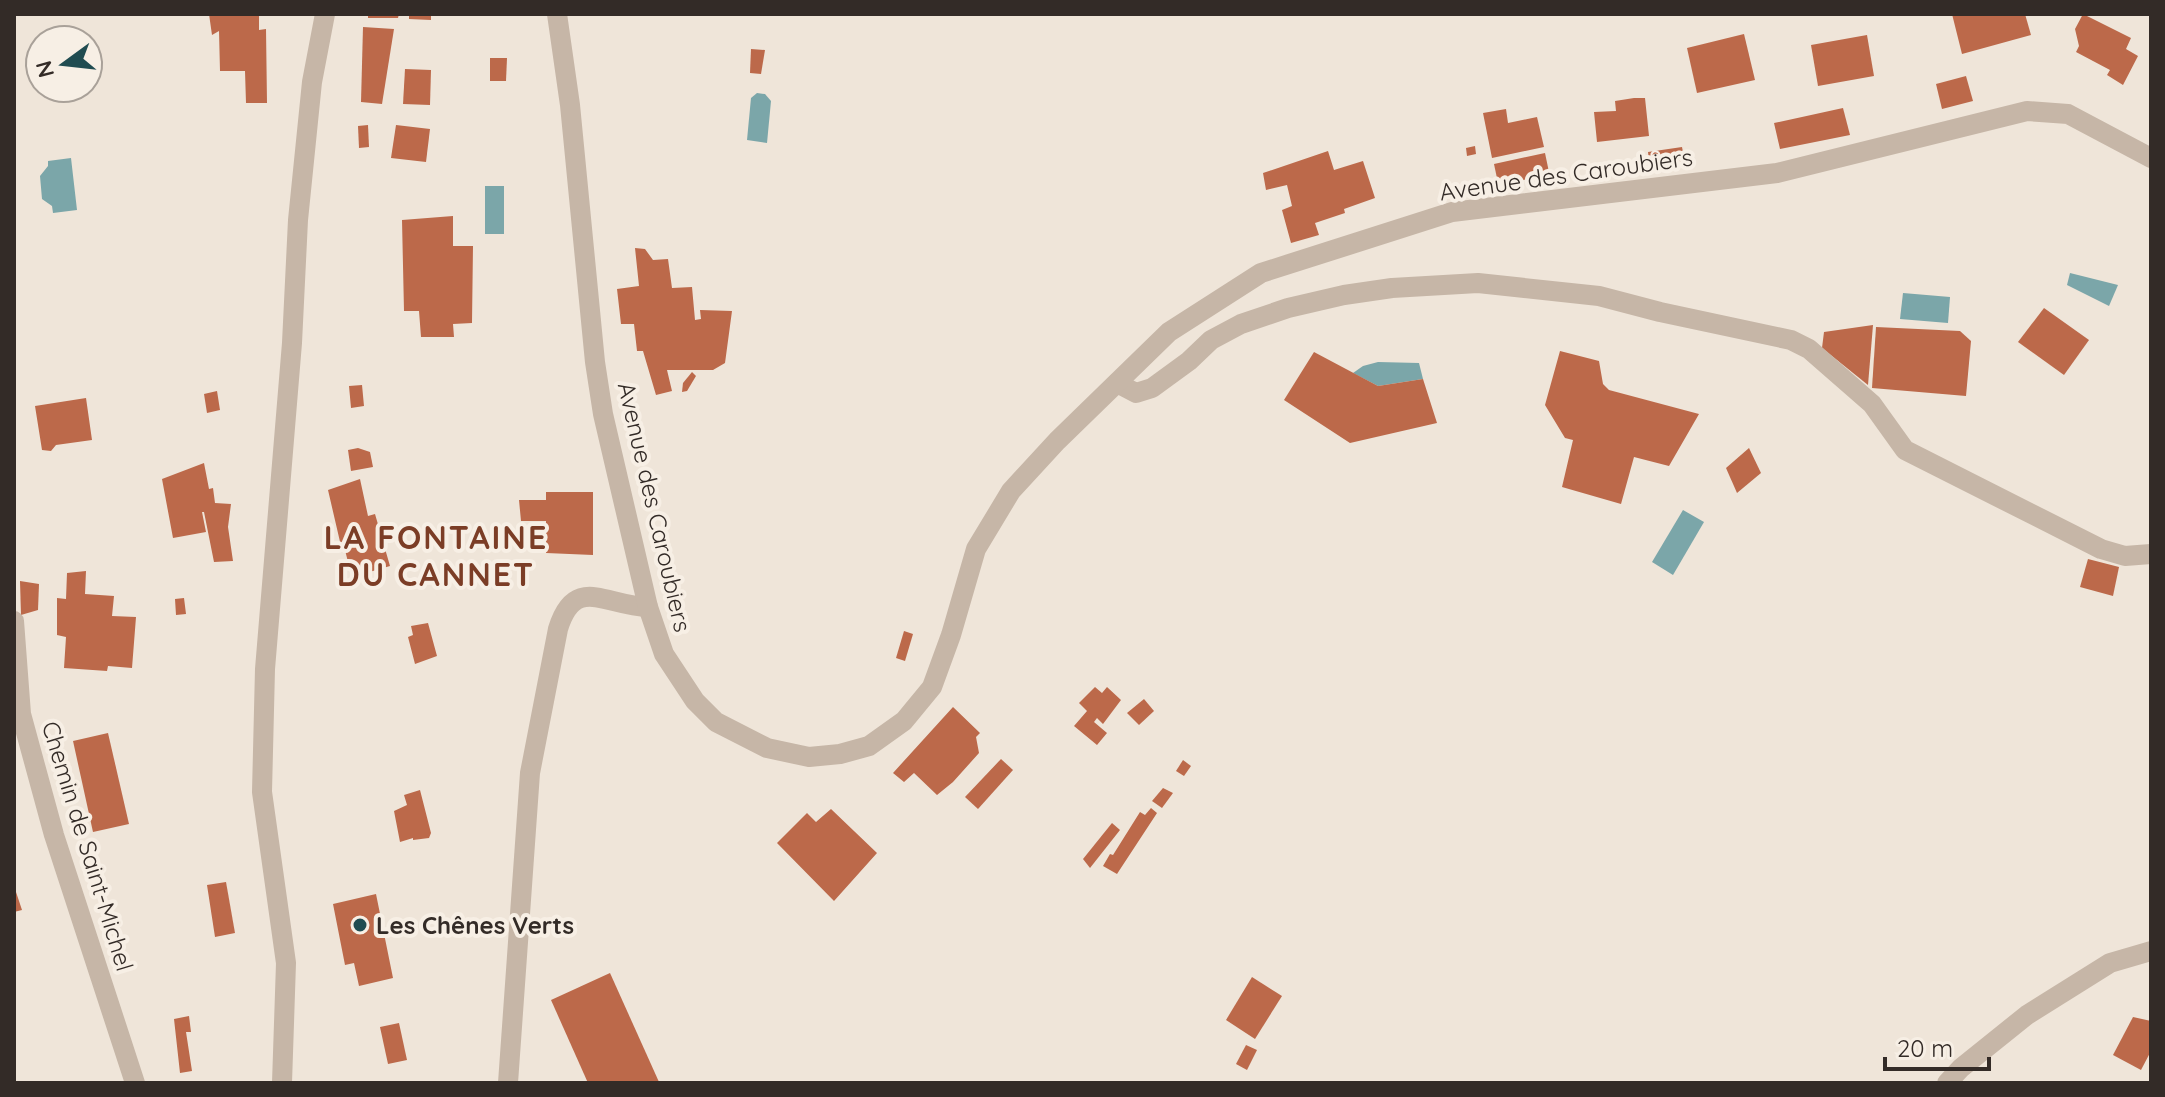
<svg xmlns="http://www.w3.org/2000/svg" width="2165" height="1097" viewBox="0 0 2165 1097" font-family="Quicksand,sans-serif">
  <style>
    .water { fill: #7ba6a9 }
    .building { fill: #bc694a }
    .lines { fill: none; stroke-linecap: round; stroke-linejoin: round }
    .service { stroke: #c6b6a7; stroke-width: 20 }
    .minor { stroke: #c6b6a7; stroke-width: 20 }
    .tertiary { stroke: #c6b6a7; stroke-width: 20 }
    .poi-dot { fill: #204c51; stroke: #f7efe5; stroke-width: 3 }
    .labels { text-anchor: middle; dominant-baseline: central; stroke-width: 8; stroke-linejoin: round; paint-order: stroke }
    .street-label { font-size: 24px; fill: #332b27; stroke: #f7efe5 }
    .poi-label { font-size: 24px; font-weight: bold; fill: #332b27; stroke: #f7efe5; text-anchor: start }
    .district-label { font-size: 32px; font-weight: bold; letter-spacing: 2px; fill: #7b3d26; stroke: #f7efe5 }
  </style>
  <rect width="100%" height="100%" fill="#efe5d9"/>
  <g class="water">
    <path d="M 757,93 L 765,94 L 771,101 L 767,143 L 747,140 L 751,98 Z"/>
    <path d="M 71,158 L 77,210 L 53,213 L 52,206 L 42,199 L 40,176 L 48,166 L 48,161 Z"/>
    <rect x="485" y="186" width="19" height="48"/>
    <path d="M 2070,273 L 2118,285 L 2109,306 L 2067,285 Z"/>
    <path d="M 1903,293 L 1950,297 L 1948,323 L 1900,319 Z"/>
    <path d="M 1378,362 L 1419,363 L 1423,379 L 1378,386 L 1353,373 L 1363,366 Z"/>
    <path d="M 1683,510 L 1704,522 L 1673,575 L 1652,562 Z"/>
  </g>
  <g class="building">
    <path d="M 209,14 L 259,14 L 259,30 L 266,29 L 267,103 L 246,103 L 245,71 L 220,71 L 219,31 L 212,35 Z"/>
    <path d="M 368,14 L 399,14 L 398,18 L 368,18 Z"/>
    <path d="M 409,14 L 431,14 L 431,20 L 409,19 Z"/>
    <path d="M 1952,14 L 2025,14 L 2031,35 L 1962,54 Z"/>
    <path d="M 2083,14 L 2131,38 L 2126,49 L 2138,56 L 2123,85 L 2107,75 L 2110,70 L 2076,52 L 2079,46 L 2075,29 Z"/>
    <path d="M 363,27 L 394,29 L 382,104 L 361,102 Z"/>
    <path d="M 1744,34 L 1755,80 L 1697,93 L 1687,48 Z"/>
    <path d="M 1867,35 L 1874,76 L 1818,86 L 1811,45 Z"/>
    <path d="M 751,49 L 765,50 L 761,74 L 750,73 Z"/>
    <path d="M 490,58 L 507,58 L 506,81 L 490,81 Z"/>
    <path d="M 405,69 L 431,70 L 430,105 L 403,104 Z"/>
    <path d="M 1966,76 L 1973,101 L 1942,109 L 1936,84 Z"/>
    <path d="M 1634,98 L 1645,98 L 1649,136 L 1597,142 L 1594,112 L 1616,111 L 1615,101 Z"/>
    <path d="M 1843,108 L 1850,135 L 1780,149 L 1774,123 Z"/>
    <path d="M 1506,109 L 1508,123 L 1537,117 L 1544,147 L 1492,158 L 1483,113 Z"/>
    <path d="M 368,125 L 369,147 L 359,148 L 358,126 Z"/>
    <path d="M 396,125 L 430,129 L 426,162 L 391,158 Z"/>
    <path d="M 1475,146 L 1476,154 L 1467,156 L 1466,148 Z"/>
    <path d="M 1682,147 L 1685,162 L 1650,167 L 1648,152 Z"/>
    <path d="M 1328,151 L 1334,170 L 1363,161 L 1375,198 L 1344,209 L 1345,213 L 1315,223 L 1319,235 L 1291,243 L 1282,210 L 1292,206 L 1287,185 L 1266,190 L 1263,173 Z"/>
    <path d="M 1545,153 L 1550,177 L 1498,183 L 1494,164 Z"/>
    <path d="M 453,216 L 453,246 L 473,246 L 472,323 L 453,324 L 454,337 L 421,337 L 419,311 L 404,311 L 402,220 Z"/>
    <path d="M 635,248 L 645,249 L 653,260 L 668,259 L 672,288 L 692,287 L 695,320 L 701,319 L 700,310 L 732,311 L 725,363 L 713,370 L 667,370 L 672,391 L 656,395 L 643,351 L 637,351 L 634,324 L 621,324 L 617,289 L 639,286 Z"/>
    <path d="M 2044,308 L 2089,340 L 2064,375 L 2018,342 Z"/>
    <path d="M 1873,325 L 1868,385 L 1822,348 L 1824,332 Z"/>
    <path d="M 1876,327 L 1960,331 L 1971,341 L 1966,396 L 1872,388 Z"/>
    <path d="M 1560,351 L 1599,361 L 1603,384 L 1609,390 L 1699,414 L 1669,466 L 1634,457 L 1621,504 L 1562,487 L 1573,440 L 1565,438 L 1545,405 Z"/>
    <path d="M 1314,352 L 1378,386 L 1423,379 L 1437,423 L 1350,443 L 1284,400 Z"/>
    <path d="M 692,372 L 696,376 L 687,391 L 682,392 L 683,383 Z"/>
    <path d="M 362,385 L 364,406 L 351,408 L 349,386 Z"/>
    <path d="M 217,391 L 220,410 L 207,413 L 204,394 Z"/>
    <path d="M 86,398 L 92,440 L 56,445 L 51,451 L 42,450 L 35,406 Z"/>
    <path d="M 358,448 L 370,452 L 373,467 L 351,471 L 348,450 Z"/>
    <path d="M 1749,448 L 1761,473 L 1737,493 L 1726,468 Z"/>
    <path d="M 204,463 L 209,489 L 213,488 L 215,503 L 231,504 L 228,527 L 233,561 L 214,562 L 204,512 L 202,512 L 206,532 L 173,538 L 162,479 Z"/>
    <path d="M 360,479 L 368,516 L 375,514 L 390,566 L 366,573 L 365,566 L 356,569 L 354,561 L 348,562 L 344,546 L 341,546 L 328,490 Z"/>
    <path d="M 546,492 L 593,492 L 593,555 L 546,553 L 546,521 L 521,521 L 519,500 L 546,500 Z"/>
    <path d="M 2088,559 L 2119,567 L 2113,596 L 2080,587 Z"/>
    <path d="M 86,571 L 85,594 L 114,596 L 112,616 L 136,617 L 132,668 L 108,666 L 107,671 L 64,668 L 66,637 L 57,635 L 57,598 L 66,599 L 67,573 Z"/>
    <path d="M 20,581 L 39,584 L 38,610 L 21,615 Z"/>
    <path d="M 184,598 L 186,614 L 176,615 L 175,599 Z"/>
    <path d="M 428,623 L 437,656 L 415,664 L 408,637 L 413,635 L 411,626 Z"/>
    <path d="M 904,631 L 913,634 L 905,661 L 896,658 Z"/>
    <path d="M 1095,687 L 1102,693 L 1107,687 L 1121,700 L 1103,724 L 1097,718 L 1094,722 L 1107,733 L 1097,745 L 1074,726 L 1087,711 L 1079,703 Z"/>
    <path d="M 1144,699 L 1154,711 L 1139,725 L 1127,713 Z"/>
    <path d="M 953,707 L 980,733 L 976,737 L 979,753 L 953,782 L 937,795 L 914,773 L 904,782 L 893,773 Z"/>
    <path d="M 108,733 L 129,824 L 93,832 L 73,741 Z"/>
    <path d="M 1001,759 L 1013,770 L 978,809 L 965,797 Z"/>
    <path d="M 1183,760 L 1191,766 L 1184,776 L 1176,771 Z"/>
    <path d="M 1163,788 L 1173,793 L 1162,808 L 1152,801 Z"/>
    <path d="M 420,790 L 431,833 L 429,838 L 413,840 L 413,838 L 400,842 L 394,811 L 407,805 L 404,795 Z"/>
    <path d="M 1151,808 L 1157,813 L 1117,874 L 1103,866 L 1110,854 L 1113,855 L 1140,812 L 1145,815 Z"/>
    <path d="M 831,809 L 877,853 L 834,901 L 777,843 L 807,813 L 816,822 Z"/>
    <path d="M 1112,823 L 1120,830 L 1090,868 L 1083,859 Z"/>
    <path d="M 226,882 L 235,933 L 215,937 L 207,885 Z"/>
    <path d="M 14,886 L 22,910 L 14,912 Z"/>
    <path d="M 376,894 L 393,978 L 359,986 L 354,963 L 345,965 L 333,904 Z"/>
    <path d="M 610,973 L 659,1082 L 657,1083 L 588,1083 L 551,1000 Z"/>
    <path d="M 1252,977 L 1282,996 L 1255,1039 L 1226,1020 Z"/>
    <path d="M 189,1016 L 191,1032 L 186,1032 L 192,1071 L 180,1073 L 174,1019 Z"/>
    <path d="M 2133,1017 L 2151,1021 L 2151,1051 L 2141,1070 L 2113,1055 Z"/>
    <path d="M 399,1023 L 407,1060 L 388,1064 L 380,1027 Z"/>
    <path d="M 1246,1045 L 1257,1050 L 1247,1070 L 1236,1064 Z"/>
  </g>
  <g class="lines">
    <path class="service" d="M 1117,383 L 1136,393 L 1152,388 L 1189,361 L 1211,340 L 1241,324 L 1288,308 L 1344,295 L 1392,288 L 1478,283 L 1599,296 L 1660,312 L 1791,340 L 1809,349 L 1872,404 L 1905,450 L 2101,549 L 2125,556 L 2151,554"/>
    <g class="minor">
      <path d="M 14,621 L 21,714 L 54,835 L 135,1083"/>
      <path d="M 508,1083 L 530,773 L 558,629 C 575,574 605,606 648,607"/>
      <path d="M 1947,1083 L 1961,1068 L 2027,1015 L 2110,963 L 2151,951"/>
    </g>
    <g class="tertiary">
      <path d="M 557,14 L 570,105 L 595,362 L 603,414 L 648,607 L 664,654 L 695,701 L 716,722 L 767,748 L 809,757 L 840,754 L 869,746 L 904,721 L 932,687 L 951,635 L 976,549 L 1011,491 L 1057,441 L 1169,332 L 1261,273 L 1452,212 L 1777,173 L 2027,111 L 2068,114 L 2151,158"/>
      <path d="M 282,1083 L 286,963 L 262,792 L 265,669 L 292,343 L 298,220 L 312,82 L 325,14"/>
    </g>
  </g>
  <circle class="poi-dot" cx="360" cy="925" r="8"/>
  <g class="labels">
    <g class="street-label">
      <text transform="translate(1566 174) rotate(-8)">Avenue des Caroubiers</text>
      <text transform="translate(655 507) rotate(77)">Avenue des Caroubiers</text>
      <text transform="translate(88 846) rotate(73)">Chemin de Saint-Michel</text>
    </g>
    <g class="poi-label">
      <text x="376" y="925">Les Chênes Verts</text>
    </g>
    <g class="district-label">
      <text x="436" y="537">LA FONTAINE<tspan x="436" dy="37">DU CANNET</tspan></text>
    </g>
  </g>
  <rect width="2165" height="1097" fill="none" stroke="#332b27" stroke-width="32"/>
  <g transform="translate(64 64) rotate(255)"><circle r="38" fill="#f7efe5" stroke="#a9a199" stroke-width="2"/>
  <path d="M0-6L14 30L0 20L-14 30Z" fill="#204c51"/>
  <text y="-12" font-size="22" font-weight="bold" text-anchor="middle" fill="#332b27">N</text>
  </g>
  <path d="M1885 1057v12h104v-12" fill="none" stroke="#332b27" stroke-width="4"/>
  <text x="1897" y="1057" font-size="24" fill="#332b27" stroke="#f7efe5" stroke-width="6" paint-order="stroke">20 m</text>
</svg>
